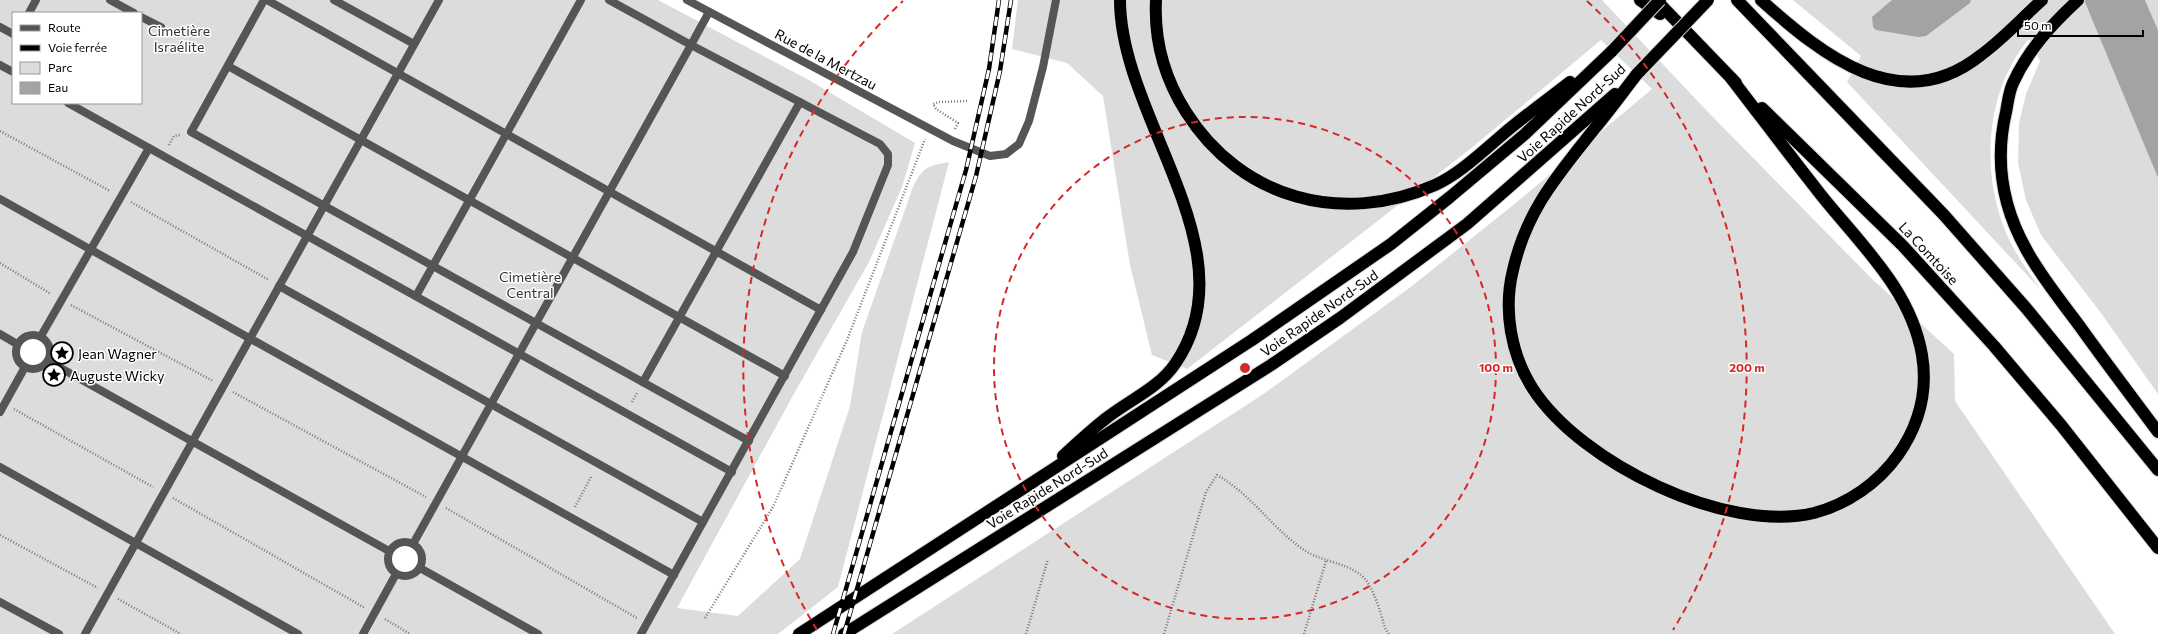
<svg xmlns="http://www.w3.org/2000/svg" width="2158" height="634" viewBox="0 0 2158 634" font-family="Commissioner,sans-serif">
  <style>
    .green { fill: #dcdcdc; fill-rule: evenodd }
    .water { fill: #a3a3a3 }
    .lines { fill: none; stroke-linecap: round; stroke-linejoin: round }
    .highway-casing { stroke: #dbdbdb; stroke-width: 14 }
    .path { stroke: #777; stroke-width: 2.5; stroke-dasharray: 1 2; stroke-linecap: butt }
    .lane { stroke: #555; stroke-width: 8 }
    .street { stroke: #555; stroke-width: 8 }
    .highway { stroke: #000; stroke-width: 12 }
    .rail-casing { stroke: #000; stroke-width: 4.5 }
    .rail { stroke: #fff; stroke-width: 3; stroke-dasharray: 9; stroke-linecap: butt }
    .highway-bridge-casing { stroke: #dbdbdb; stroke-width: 14; stroke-linecap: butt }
    .highway-bridge { stroke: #000; stroke-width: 12 }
    .ring { fill: none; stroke: #d62828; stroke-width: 2; stroke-dasharray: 7 5 }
    .labels { text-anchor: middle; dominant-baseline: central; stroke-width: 3; stroke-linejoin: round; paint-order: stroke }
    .park-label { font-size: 14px; fill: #333; stroke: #fff }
    .street-label { font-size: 14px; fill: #000; stroke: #fff }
    .poi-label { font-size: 14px; fill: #000; stroke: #fff; text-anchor: start }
    .centre { fill: #d62828; stroke: #fff; stroke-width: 2 }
    .ring-label { font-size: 12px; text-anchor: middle; font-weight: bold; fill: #d62828; stroke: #fff; stroke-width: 3; stroke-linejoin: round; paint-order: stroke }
  </style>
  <rect width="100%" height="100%" fill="#fff"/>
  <g class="green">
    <path d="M 0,0 L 658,0 L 807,79 L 915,143 L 902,187 L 869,262 L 791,399 L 677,608 L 738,616 L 800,559 L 850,406 L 862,332 L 913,187 C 923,167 928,166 949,162 L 838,587 L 778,634 L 0,634 ZM 13,13 L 141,13 L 141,103 L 13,103 ZM 32,334 C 44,337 56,347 48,361 C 34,386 0,348 32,334 ZM 403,541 C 416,544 428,553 420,568 C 405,594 364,555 403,541 Z"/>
    <path d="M 1018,0 L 1602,0 L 1707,111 L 1872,279 L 1954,354 L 1955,401 L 2115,634 L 892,634 L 1262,395 L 1412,286 L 1512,206 L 1652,89 L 1601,40 L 1469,150 L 1187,369 L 1152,355 L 1130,265 L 1103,96 L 1067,63 L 1012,49 Z"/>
    <path d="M 1793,0 L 2084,0 L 2158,178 L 2158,394 L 2101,313 L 2041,235 L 2026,200 L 2018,163 L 2019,123 L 2026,94 L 2040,61 L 2029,39 C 1985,91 1980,173 2007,235 C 2015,254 2029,272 2040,289 L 1847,82 L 1861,56 Z"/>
    <path d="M 2145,0 L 2158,0 L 2158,30 Z"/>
  </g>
  <g class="water">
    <path d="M 1892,0 L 1971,0 L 1970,3 L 1926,36 L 1918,37 L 1876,30 L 1873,27 L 1872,17 Z"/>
    <path d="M 2084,0 L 2145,0 L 2158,30 L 2158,178 Z"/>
  </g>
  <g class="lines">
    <g class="highway-casing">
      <g id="highway">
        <path d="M 1156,0 C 1154,40 1165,79 1186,112 C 1241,199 1342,226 1435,185 C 1459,174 1481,153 1501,136 C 1523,117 1547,100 1570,82"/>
        <path d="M 1640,0 L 1660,14"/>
        <path d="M 1656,0 L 1736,83"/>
        <path d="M 1737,0 L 1944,215 L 2026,308 L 2158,470"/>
        <path d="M 1761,0 C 1822,55 1901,119 1981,55 C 2003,39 2022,18 2042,0"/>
        <path d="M 2078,0 C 2052,24 2028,50 2013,83 C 2009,91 2008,102 2006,112 C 1995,159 2002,206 2026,249 C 2041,277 2062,302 2081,328 C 2106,363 2132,397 2158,432"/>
        <path d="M 1637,74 C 1623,92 1610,110 1595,128 C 1558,175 1527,209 1513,270 C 1503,310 1511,355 1533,389 C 1581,463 1726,534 1814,513 C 1848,504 1878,483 1898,455 C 1919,425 1928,391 1922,355 C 1911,290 1861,245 1821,195 C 1791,157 1761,117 1731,78"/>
        <path d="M 1762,108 L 1903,246 L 1994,346 L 2061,425 L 2158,548"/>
        <path d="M 1063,456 C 1076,444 1090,431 1104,420 C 1127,401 1158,389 1175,364 C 1253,251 1120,119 1120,0"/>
        <path d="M 799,634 L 1252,340 L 1391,244 L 1450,197 L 1525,134 L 1612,51"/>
        <path d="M 844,634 L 1271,365 L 1340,318 L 1467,224 L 1615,94"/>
      </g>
    </g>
    <g class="path">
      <path d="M 955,129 L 958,123 L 936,109 L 933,104 L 939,102 L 969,101"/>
      <path d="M 0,131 L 110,191"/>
      <path d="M 169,145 L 174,136 L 180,135"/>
      <path d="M 131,202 L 269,280"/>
      <path d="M 0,263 L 51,294"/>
      <path d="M 71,305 L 213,381"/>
      <path d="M 233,392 L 426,497"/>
      <path d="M 632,402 L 637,393"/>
      <path d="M 14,409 L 153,487"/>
      <path d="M 173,498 L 365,608"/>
      <path d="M 575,507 L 592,475"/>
      <path d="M 446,508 L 637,618"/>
      <path d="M 0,535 L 98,588"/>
      <path d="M 118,599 L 181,634"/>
      <path d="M 705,618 L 773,507 L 847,340 L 925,139"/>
      <path d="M 385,619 L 410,634"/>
      <path d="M 1026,634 L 1048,559"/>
      <path d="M 1164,634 L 1206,492 L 1217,475 C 1253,495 1274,532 1309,553 C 1327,563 1356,564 1368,583 C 1376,596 1381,614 1385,628 L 1389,634"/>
      <path d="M 1304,634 L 1326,561"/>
    </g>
    <g class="lane">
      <path d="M 110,0 L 134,13"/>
      <path d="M 264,0 L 191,132 L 749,441"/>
      <path d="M 267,0 L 821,310"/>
      <path d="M 334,0 L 414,44"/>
      <path d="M 29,13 L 36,0"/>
      <path d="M 141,17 L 161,27"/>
      <path d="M 0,27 L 13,34"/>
      <path d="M 0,65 L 13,72"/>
      <path d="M 228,66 L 785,376"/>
      <path d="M 149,148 L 732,472"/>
      <path d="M 0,199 L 674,575"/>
      <path d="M 279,286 L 703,522 L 641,634"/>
      <path d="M 416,296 L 581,0"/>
      <path d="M 0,334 L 17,344"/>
      <circle cx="33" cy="352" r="17"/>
      <path d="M 41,336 L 149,148 L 68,103"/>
      <path d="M 48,361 L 389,551"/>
      <path d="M 643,382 L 800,102"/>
      <path d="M 0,412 L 25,367"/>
      <path d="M 0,467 L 298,634"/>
      <path d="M 703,522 L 853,252 L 888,165 L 888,154 L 880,144 L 691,45 L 709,12"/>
      <circle cx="405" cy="559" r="17"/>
      <path d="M 413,544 L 691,45 L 609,0"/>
      <path d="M 420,568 L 538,634"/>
      <path d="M 0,602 L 59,634"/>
      <path d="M 85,634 L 439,0"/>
      <path d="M 363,634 L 396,574"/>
    </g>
    <path class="street" d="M 687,0 L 953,141 L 990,156 L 1006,154 L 1019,144 L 1029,121 L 1043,67 L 1056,0"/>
    <use href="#highway" class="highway"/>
    <g class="rail-casing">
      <g id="rail">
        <path d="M 833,634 L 966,170 L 989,69 L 999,0"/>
        <path d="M 844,634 L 976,176 L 1000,71 L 1011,0"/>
      </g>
    </g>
    <use href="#rail" class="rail"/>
    <g class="highway-bridge-casing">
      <g id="highway-bridge">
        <path d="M 1612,51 L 1660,0"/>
        <path d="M 1637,74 L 1708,0"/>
      </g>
    </g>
    <use href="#highway-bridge" class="highway-bridge"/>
  </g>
  <g class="ring">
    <circle cx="1245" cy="368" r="251"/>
    <path d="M817 630A502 502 0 0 1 903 1M1587 1A502 502 0 0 1 1673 630"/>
  </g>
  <defs>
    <g id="sight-ring" transform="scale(1.15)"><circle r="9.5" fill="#fff" stroke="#000" stroke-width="1.5"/><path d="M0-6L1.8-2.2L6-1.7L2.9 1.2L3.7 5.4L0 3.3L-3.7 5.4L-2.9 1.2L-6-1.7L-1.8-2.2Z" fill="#000"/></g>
  </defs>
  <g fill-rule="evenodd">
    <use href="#sight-ring" x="62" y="353"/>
    <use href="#sight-ring" x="54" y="375"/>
  </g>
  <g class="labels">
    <g class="park-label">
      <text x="179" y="30">Cimetière<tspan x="179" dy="16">Israélite</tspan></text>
      <text x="530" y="276">Cimetière<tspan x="530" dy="16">Central</tspan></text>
    </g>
    <g class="street-label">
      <text transform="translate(826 59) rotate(28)">Rue de la Mertzau</text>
      <text transform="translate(1571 113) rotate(-42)">Voie Rapide Nord-Sud</text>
      <text transform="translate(1929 253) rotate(47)">La Comtoise</text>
      <text transform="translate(1319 313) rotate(-35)">Voie Rapide Nord-Sud</text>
      <text transform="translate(1047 488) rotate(-32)">Voie Rapide Nord-Sud</text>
    </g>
    <g class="poi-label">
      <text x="78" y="353">Jean Wagner</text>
      <text x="70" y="375">Auguste Wicky</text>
    </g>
  </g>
  <circle cx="1245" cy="368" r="6" class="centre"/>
  <g class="ring-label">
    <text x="1496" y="372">100 m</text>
    <text x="1747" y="372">200 m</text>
  </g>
  <rect x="12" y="12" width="130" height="92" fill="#ffffff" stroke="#999999"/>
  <rect x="20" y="25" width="20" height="6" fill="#555555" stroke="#999999"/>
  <text x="48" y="32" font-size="12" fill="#000000">Route</text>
  <rect x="20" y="45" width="20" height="6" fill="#000000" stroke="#999999"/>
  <text x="48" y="52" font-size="12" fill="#000000">Voie ferrée</text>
  <rect x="20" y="62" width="20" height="12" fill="#dcdcdc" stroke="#999999"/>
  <text x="48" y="72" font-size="12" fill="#000000">Parc</text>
  <rect x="20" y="82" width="20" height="12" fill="#a3a3a3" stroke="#999999"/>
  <text x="48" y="92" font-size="12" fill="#000000">Eau</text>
  <path d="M2018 30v6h125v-6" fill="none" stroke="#000000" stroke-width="2"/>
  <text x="2024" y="30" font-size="12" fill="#000000" stroke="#ffffff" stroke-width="3" paint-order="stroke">50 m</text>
</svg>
